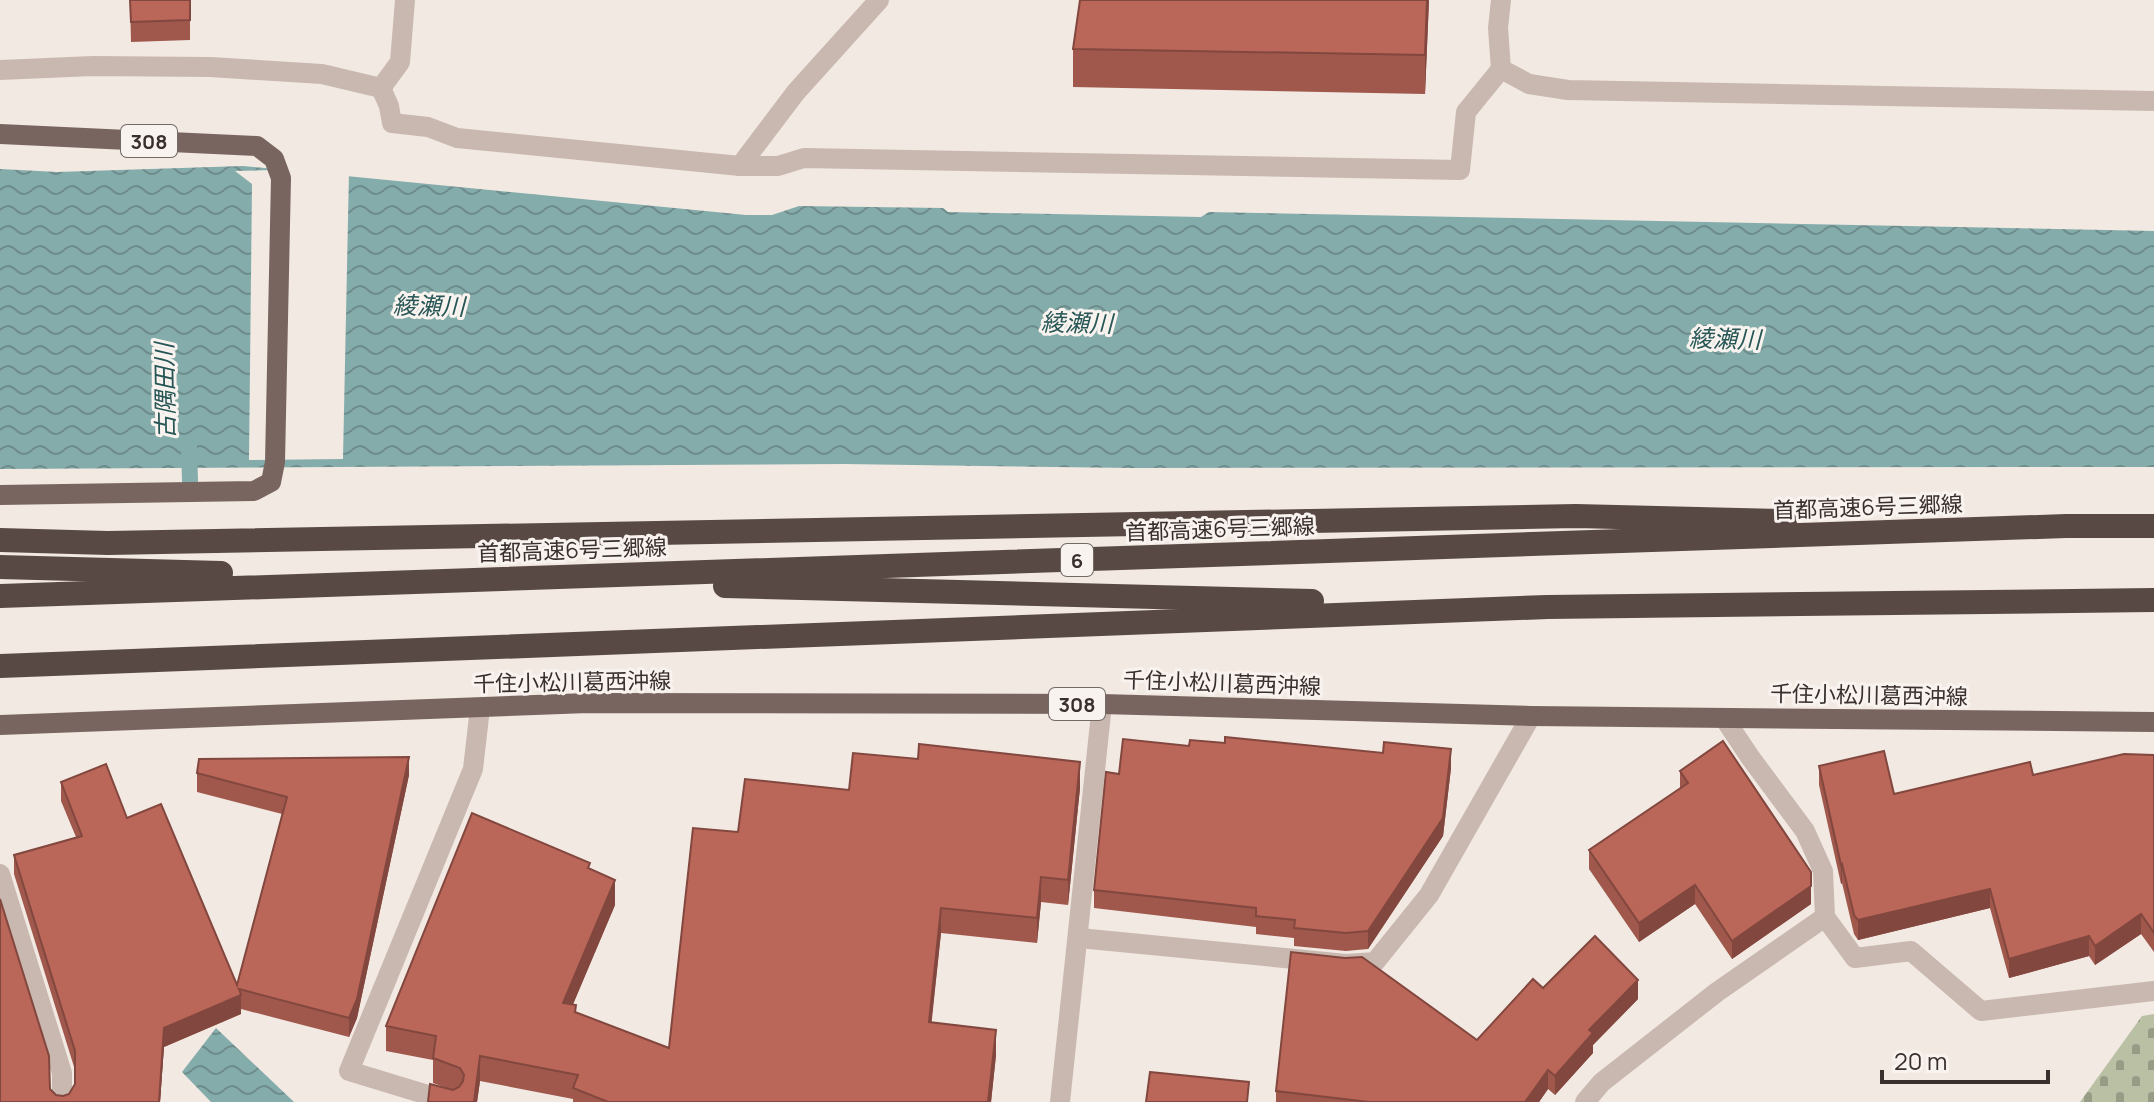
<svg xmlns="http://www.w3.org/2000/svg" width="2154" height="1102" viewBox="0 0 2154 1102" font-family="Manrope,'Noto Sans JP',sans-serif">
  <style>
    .cemetery { fill: url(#cemetery-stones) }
    .water { fill: url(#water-waves) }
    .pier { fill: #f2e9e3 }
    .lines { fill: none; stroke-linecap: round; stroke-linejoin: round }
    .stream { stroke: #84acaa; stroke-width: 16 }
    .minor { stroke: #c9b8af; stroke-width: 20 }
    .major { stroke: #79655f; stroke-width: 20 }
    .highway { stroke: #594945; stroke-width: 24 }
    .wall { fill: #a0584c }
    .shaded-wall { fill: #82473e }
    .building { fill: #ba6658; stroke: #82473e; stroke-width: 2 }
    .labels { text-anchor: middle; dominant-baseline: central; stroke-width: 6; stroke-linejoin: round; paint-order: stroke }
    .shield { fill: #f9f3ef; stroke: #736a66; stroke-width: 2 }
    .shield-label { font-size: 20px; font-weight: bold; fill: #392f2c }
    .street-label { font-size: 22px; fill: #392f2c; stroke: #f9f3ef }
    .water-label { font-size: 24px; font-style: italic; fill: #265655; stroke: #f9f3ef }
  </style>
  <defs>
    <pattern id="cemetery-stones" width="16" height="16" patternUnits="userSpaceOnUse" patternTransform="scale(2)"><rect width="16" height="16" fill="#b9c0a4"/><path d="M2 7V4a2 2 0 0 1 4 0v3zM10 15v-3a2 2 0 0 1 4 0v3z" fill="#979c86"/></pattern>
    <pattern id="water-waves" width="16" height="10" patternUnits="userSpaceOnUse" patternTransform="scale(2)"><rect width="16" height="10" fill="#84acaa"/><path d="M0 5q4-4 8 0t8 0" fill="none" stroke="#6d8c8b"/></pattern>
  </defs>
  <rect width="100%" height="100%" fill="#f2e9e3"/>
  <path class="cemetery" d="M 2154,1014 L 2154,1102 L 2080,1102 L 2142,1016 Z"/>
  <g class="water">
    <path d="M 243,166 L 746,215 L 772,215 L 799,206 L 943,208 L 948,212 L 1201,217 L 1209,212 L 2154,231 L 2154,467 L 1131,468 L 843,464 L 0,469 L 0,169 L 57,172 Z"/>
    <path d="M 216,1028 L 294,1102 L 211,1102 L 182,1072 Z"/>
  </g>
  <path class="pier" d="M 314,169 L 349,172 L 343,459 L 249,460 L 252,184 L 235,171 Z"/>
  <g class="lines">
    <path class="stream" d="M 189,447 L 190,481"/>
    <g class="minor">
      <path d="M 1501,0 L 1498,28 L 1501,69 L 1529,84 L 1568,90 L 2154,101"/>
      <path d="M 0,70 L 93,66 L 210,67 L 322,74 L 381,88 L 389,106 L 392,123 L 428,127 L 457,138 L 740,166 L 778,166 L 804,158 L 1460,170 L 1466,112 L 1501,69"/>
      <path d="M 381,88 L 400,62 L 405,0"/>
      <path d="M 740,166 L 796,92 L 879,0"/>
      <path d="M 1724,718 L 1750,757 L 1805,831 L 1823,871 L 1825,917 L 1855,958 L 1911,951 L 1981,1011 L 2154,991"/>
      <path d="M 0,874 L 62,1073 L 62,1102"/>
      <path d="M 1079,938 L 1346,964 L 1375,962 L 1429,895 L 1531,716"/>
      <path d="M 451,1102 L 349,1071 L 473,769 L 480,708"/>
      <path d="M 1060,1102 L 1102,704"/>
      <path d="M 1585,1102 L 1602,1082 L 1717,992 L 1825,917"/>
    </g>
    <g class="major">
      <path d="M 0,134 L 257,146 L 274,159 L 281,178 L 275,462 L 271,482 L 254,491 L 0,495"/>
      <path d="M 0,725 L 588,703 L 1102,704 L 1531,716 L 2154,722"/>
    </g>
    <g class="highway">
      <path d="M 0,540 L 108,543 L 1576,516 L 1785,521"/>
      <path d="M 0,567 L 221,573"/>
      <path d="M 725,586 L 1312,601"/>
      <path d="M 0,596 L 2066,526 L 2154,526"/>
      <path d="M 0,666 L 1547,607 L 2154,600"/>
    </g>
  </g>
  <g class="wall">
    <path d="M 130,0 L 190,0 L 190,40 L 131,42 Z"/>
    <path d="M 1429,0 L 1425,94 L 1073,87 L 1073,49 Z"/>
    <path d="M 1189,746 L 1451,768 L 1443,836 L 1368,949 L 1346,951 L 1294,946 L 1294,938 L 1256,934 L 1256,927 L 1094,908 L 1094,890 L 1119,774 Z"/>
    <path d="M 2154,755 L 2154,952 L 2141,934 L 2095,965 L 2089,956 L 2009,978 L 1990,908 L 1858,940 L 1854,934 L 1842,883 L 1841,884 L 1819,785 L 1819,766 L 1894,794 L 2033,775 Z"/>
    <path d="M 1680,771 L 1811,904 L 1732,959 L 1695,904 L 1639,942 L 1589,869 L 1589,850 L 1680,789 Z"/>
    <path d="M 197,773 L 409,775 L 357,1018 L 349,1037 L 241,1009 L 241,1014 L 164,1047 L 160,1102 L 0,1102 L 50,1089 L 56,1095 L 63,1096 L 69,1094 L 75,1084 L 75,1070 L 14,874 L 14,855 L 76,837 L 61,801 L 61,782 L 237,985 L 282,814 L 197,792 Z"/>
    <path d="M 1080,788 L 1068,905 L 1041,902 L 1037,943 L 941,933 L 931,1023 L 996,1055 L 991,1102 L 573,1102 L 573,1099 L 480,1081 L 477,1102 L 428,1102 L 449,1089 L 433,1083 L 433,1060 L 386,1051 L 386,1026 L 590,869 L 615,905 L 573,1004 L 576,1012 L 669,1048 L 738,832 L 849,790 Z"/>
    <path d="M 1638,999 L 1593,1045 L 1593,1053 L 1555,1095 L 1548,1089 L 1539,1102 L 1276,1102 L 1276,1091 Z"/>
  </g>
  <g class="shaded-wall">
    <path d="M 1427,0 L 1429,0 L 1425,94 L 1425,55 Z"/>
    <path d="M 1451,749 L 1451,768 L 1443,836 L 1368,949 L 1368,931 Z"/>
    <path d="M 409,757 L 409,775 L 357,1018 L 349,1037 L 349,1018 Z"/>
    <path d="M 1080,762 L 1080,788 L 1068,905 L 1068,880 Z"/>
    <path d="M 1842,864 L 1842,883 L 1841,884 L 1841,865 Z"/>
    <path d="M 1041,877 L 1041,902 L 1037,943 L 1037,918 Z"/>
    <path d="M 615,880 L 615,905 L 563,1028 L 563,1003 Z"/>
    <path d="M 1695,885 L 1695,904 L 1639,942 L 1639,923 Z"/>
    <path d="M 1811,886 L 1811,904 L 1732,959 L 1732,941 Z"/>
    <path d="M 1990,889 L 1990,908 L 1858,940 L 1858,920 Z"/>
    <path d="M 941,908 L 941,933 L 929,1047 L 929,1022 Z"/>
    <path d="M 2141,914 L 2141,934 L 2095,965 L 2095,946 Z"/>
    <path d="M 2089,936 L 2089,956 L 2009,978 L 2009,959 Z"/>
    <path d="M 1638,980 L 1638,999 L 1593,1045 L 1593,1053 L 1555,1095 L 1555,1076 L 1589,1030 Z"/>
    <path d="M 241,995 L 241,1014 L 164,1047 L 160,1102 L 159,1102 L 164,1028 Z"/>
    <path d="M 996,1030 L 996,1055 L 991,1102 L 988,1102 Z"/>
    <path d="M 480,1056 L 480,1081 L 477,1102 L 474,1102 Z"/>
    <path d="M 1548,1070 L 1548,1089 L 1539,1102 L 1525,1102 Z"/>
  </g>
  <g class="building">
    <path d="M 130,0 L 190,0 L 190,20 L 131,22 Z"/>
    <path d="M 1080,0 L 1427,0 L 1425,55 L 1073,49 Z"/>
    <path d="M 1225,737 L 1383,753 L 1384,742 L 1451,749 L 1443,818 L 1368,931 L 1346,933 L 1294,928 L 1295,920 L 1256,916 L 1256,908 L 1094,890 L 1106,772 L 1119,774 L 1123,739 L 1189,746 L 1190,740 L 1225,743 Z"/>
    <path d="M 1723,741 L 1811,872 L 1811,886 L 1732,941 L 1695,885 L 1639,923 L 1589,850 L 1688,783 L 1680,771 Z"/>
    <path d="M 919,744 L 1080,762 L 1068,880 L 1041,877 L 1037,918 L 941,908 L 929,1022 L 996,1030 L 988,1102 L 608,1102 L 573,1088 L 578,1075 L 480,1056 L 474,1102 L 428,1102 L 430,1084 L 453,1090 L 459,1087 L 463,1081 L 464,1075 L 460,1068 L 433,1058 L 436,1036 L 386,1026 L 472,813 L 590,863 L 588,868 L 615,880 L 563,1003 L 576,1005 L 575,1012 L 669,1048 L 693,828 L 738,832 L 745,779 L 849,790 L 853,753 L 918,759 Z"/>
    <path d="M 1884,751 L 1894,794 L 2030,762 L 2033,775 L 2124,754 L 2154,755 L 2154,933 L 2141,914 L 2095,946 L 2089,936 L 2009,959 L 1990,889 L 1858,920 L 1854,915 L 1842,864 L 1841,865 L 1819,766 Z"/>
    <path d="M 409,757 L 357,999 L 349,1018 L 239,989 L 241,995 L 164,1028 L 159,1102 L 0,1102 L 0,899 L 49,1056 L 50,1089 L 56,1095 L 63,1096 L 69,1094 L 75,1084 L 75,1051 L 14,855 L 82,836 L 61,782 L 106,764 L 127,818 L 161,804 L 237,985 L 287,797 L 197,773 L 199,759 Z"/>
    <path d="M 1595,936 L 1638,980 L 1589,1030 L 1593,1033 L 1555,1076 L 1548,1070 L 1525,1102 L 1369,1102 L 1276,1091 L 1291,952 L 1345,958 L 1362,957 L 1477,1040 L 1533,979 L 1543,988 Z"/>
    <path d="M 1150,1072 L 1249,1082 L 1247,1102 L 1146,1102 Z"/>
  </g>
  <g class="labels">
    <g class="shield">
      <rect x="121" y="125" width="56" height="32" rx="6"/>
      <rect x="1061" y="544" width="32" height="32" rx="6"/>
      <rect x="1049" y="688" width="56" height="32" rx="6"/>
    </g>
    <g class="shield-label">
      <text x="149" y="141">308</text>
      <text x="1077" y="560">6</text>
      <text x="1077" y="704">308</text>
    </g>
    <g class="street-label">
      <text transform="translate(1868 507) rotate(-2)">首都高速6号三郷線</text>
      <text transform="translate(1220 529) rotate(-2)">首都高速6号三郷線</text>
      <text transform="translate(572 550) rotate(-2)">首都高速6号三郷線</text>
      <text transform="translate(572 682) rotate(-1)">千住小松川葛西沖線</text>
      <text transform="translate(1222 683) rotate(2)">千住小松川葛西沖線</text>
      <text transform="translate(1869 695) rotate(1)">千住小松川葛西沖線</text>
    </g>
    <g class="water-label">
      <text transform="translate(429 305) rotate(1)">綾瀬川</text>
      <text transform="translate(1077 322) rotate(1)">綾瀬川</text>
      <text transform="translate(1725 338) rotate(1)">綾瀬川</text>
      <text transform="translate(164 391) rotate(-91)">古隅田川</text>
    </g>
  </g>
  <path d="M1882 1070v12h166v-12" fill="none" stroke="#392f2c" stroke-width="4"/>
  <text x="1894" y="1070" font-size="24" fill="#392f2c" stroke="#f9f3ef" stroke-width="6" paint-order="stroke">20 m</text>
</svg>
